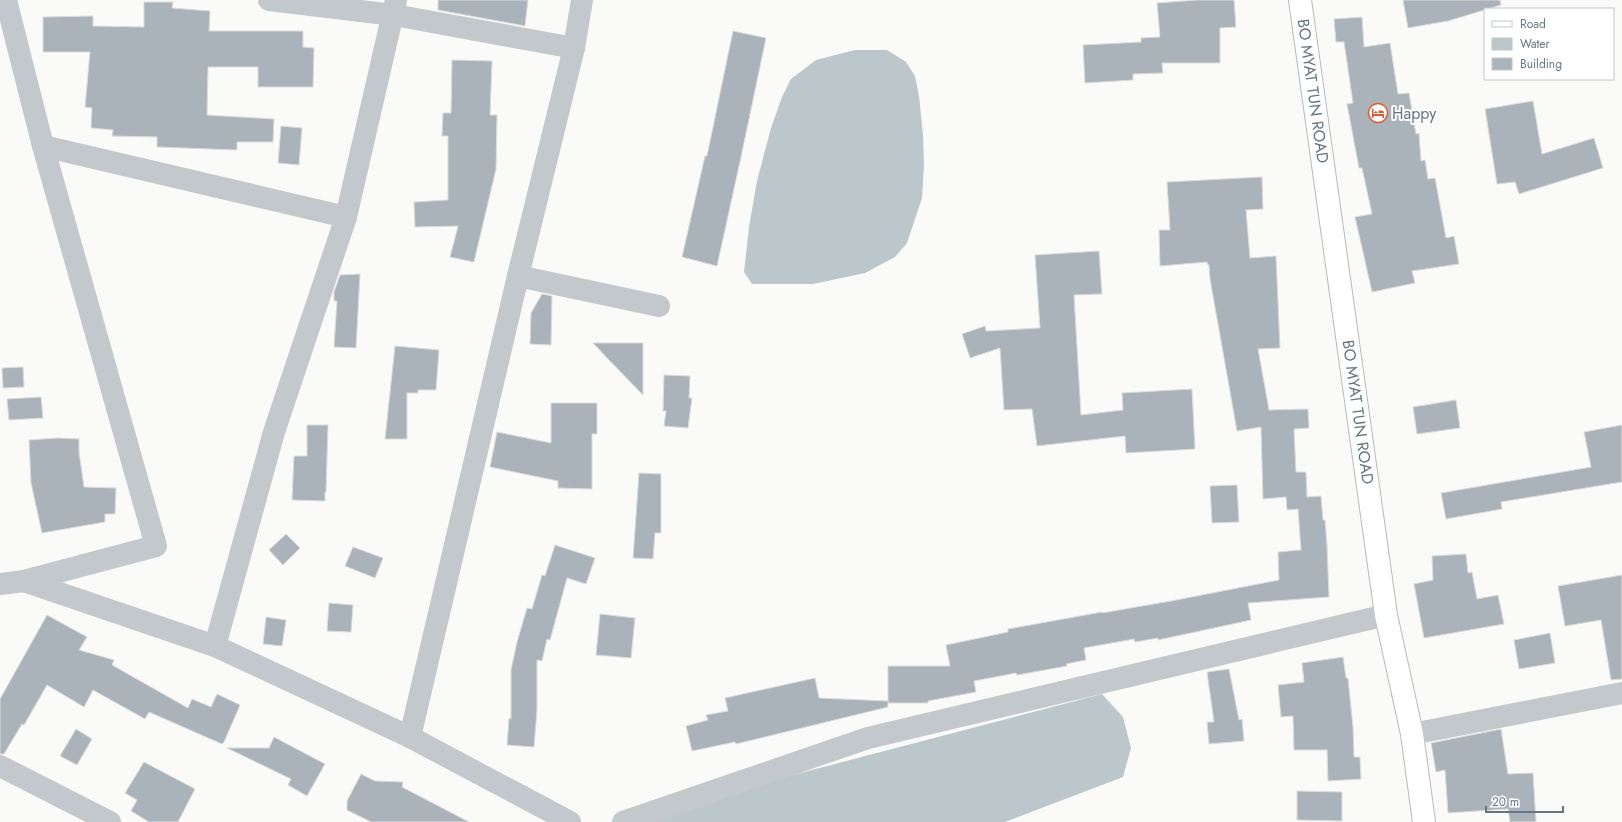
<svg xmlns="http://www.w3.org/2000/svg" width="1622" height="822" viewBox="0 0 1622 822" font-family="Jost,sans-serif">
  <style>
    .water { fill: #bbc7cb }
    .building { fill: #aab3b9; stroke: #dcdcda }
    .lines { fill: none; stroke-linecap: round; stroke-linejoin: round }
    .major-casing { stroke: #b5babe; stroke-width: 24 }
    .minor { stroke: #c3c8cc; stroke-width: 22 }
    .major { stroke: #fff; stroke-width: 22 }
    .labels { text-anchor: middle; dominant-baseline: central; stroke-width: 4; stroke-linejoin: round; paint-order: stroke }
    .street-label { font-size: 16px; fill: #657683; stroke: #fff }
    .poi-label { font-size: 16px; fill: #657683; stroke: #fff; text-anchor: start }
  </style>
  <rect width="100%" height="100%" fill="#fafaf8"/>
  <g class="water">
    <path d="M 855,50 L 887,50 L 906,62 L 915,76 L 919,96 L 923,135 L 924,165 L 922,198 L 907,243 L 895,257 L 865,273 L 813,284 L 752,284 L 744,272 L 749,227 L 757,181 L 771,128 L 782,97 L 791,79 L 816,60 Z"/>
    <path d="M 1102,694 L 1123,717 L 1131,748 L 1123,777 L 1005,822 L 638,822 L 686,803 Z"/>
  </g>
  <g class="building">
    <path d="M 438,0 L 528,0 L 525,26 L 438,10 Z"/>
    <path d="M 1197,0 L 1234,0 L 1236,27 L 1220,28 L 1220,63 L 1162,63 L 1163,73 L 1133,74 L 1133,80 L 1085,83 L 1083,45 L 1141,42 L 1141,38 L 1160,37 L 1157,3 Z"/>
    <path d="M 1403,0 L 1500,0 L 1501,5 L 1448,21 L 1408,28 Z"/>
    <path d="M 144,2 L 173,2 L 172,8 L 210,11 L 209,31 L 303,31 L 303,47 L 314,48 L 313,87 L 258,87 L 258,67 L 208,67 L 207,115 L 274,119 L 273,142 L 237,142 L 237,150 L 157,147 L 157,137 L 112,136 L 113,130 L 91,128 L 92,108 L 85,107 L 90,52 L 43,52 L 43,17 L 93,16 L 93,26 L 144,27 Z"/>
    <path d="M 1362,17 L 1364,47 L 1390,43 L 1398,94 L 1409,93 L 1416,134 L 1419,133 L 1421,161 L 1425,160 L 1428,179 L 1435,178 L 1446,238 L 1454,236 L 1459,264 L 1412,271 L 1415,283 L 1372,292 L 1355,217 L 1372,214 L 1362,168 L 1359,168 L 1347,104 L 1353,103 L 1344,42 L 1336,42 L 1334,19 Z"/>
    <path d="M 733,31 L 766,38 L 741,157 L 717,266 L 682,257 L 705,156 L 707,156 Z"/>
    <path d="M 452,60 L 492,61 L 490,115 L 497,115 L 496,169 L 474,262 L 450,257 L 458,226 L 415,227 L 414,202 L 448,200 L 448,136 L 442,136 L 443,113 L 451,113 Z"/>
    <path d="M 1533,101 L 1542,154 L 1594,138 L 1603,168 L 1519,194 L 1515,182 L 1497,184 L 1485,109 Z"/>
    <path d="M 281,126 L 302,128 L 299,165 L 278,163 Z"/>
    <path d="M 1262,177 L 1263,209 L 1246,210 L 1250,258 L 1276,256 L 1280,348 L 1258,349 L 1269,410 L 1308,409 L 1309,428 L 1294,429 L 1296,472 L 1306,472 L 1307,497 L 1321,496 L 1323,520 L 1325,520 L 1327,545 L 1329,597 L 1248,603 L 1251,620 L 1158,640 L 1158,638 L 1135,642 L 1134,639 L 1084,648 L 1086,660 L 1066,664 L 1067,666 L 1017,675 L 1016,673 L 974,681 L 976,692 L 928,701 L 928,703 L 888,703 L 888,666 L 950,666 L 946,645 L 1008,632 L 1008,629 L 1102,612 L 1102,613 L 1171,601 L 1279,580 L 1278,552 L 1301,550 L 1298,509 L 1287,510 L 1286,497 L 1263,499 L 1261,427 L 1237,431 L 1210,279 L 1209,265 L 1208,265 L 1207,262 L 1160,266 L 1159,230 L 1170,230 L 1167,182 Z"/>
    <path d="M 1099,251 L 1102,294 L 1074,295 L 1081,415 L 1123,410 L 1122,393 L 1192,389 L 1195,449 L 1126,453 L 1125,436 L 1037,446 L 1032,409 L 1004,410 L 1000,348 L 970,358 L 962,334 L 985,326 L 986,331 L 1040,328 L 1035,255 Z"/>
    <path d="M 360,274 L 356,348 L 334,347 L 337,301 L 334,301 L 334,292 L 340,275 Z"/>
    <path d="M 542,294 L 552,296 L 551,345 L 530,344 L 531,313 Z"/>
    <path d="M 593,343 L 643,343 L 643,395 L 610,361 Z"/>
    <path d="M 395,346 L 439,350 L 436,390 L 418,390 L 418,393 L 407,393 L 407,439 L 385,439 Z"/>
    <path d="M 23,367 L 24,387 L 3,388 L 2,368 Z"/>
    <path d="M 664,375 L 690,376 L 689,398 L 692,398 L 688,428 L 664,426 L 666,411 L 663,411 Z"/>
    <path d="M 41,397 L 43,418 L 9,420 L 7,399 Z"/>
    <path d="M 1456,400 L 1460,428 L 1417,434 L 1413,407 Z"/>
    <path d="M 551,403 L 597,403 L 597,434 L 592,434 L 592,489 L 558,488 L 558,481 L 490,467 L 497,432 L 551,443 Z"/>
    <path d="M 307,425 L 328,425 L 326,492 L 325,492 L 325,501 L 292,500 L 294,456 L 307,456 Z"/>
    <path d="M 1622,425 L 1622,482 L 1501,502 L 1502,509 L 1446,519 L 1441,493 L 1591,467 L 1584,432 Z"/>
    <path d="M 58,438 L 79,439 L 79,452 L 84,487 L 116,488 L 115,514 L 105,514 L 105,522 L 42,533 L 31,483 L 29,440 Z"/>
    <path d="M 639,473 L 661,474 L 661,533 L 655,533 L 653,559 L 633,558 Z"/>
    <path d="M 1237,485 L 1239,522 L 1212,523 L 1210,486 Z"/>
    <path d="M 286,534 L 300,548 L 283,565 L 269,550 Z"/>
    <path d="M 555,545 L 595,558 L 586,584 L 567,578 L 550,640 L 547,639 L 542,661 L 537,660 L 537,710 L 534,747 L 507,745 L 509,718 L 511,719 L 511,670 L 517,642 L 527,608 L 532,609 L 542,575 L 545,576 Z"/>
    <path d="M 353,547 L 383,558 L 375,578 L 345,566 Z"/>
    <path d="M 1466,554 L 1468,573 L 1472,572 L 1477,599 L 1498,595 L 1504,624 L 1424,638 L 1414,584 L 1433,580 L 1432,556 Z"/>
    <path d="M 1622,575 L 1622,679 L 1611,680 L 1601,620 L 1565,626 L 1558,586 Z"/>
    <path d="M 329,603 L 353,605 L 351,632 L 327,631 Z"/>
    <path d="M 600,614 L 635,618 L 631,658 L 596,655 Z"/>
    <path d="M 47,615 L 87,637 L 79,650 L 114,660 L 112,665 L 188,708 L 192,699 L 211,707 L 217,694 L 240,705 L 224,742 L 222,744 L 149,712 L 145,719 L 93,690 L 84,707 L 47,685 L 24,725 L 22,724 L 4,754 L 0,754 L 0,699 Z"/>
    <path d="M 266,617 L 286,620 L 282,646 L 263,644 Z"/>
    <path d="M 1550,633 L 1555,663 L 1519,669 L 1514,640 Z"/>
    <path d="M 1343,657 L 1346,678 L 1348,678 L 1353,727 L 1354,757 L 1360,757 L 1361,779 L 1328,781 L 1327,750 L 1294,750 L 1293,716 L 1281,717 L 1278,685 L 1304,682 L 1302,663 Z"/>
    <path d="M 1229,669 L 1239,720 L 1242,719 L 1244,741 L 1209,744 L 1207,722 L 1214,722 L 1207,672 Z"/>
    <path d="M 815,678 L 819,698 L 888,701 L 888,707 L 736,744 L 735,742 L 692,751 L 686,726 L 708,720 L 706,715 L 728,711 L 725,698 Z"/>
    <path d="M 76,729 L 92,739 L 77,765 L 60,756 Z"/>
    <path d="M 1501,729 L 1508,774 L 1533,773 L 1536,822 L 1510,822 L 1508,809 L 1448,813 L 1445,770 L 1436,772 L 1431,743 Z"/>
    <path d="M 274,737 L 325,764 L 307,796 L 288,785 L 291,779 L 227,748 L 269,748 Z"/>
    <path d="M 144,762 L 195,789 L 178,822 L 149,822 L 131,811 L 137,800 L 125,793 Z"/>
    <path d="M 361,774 L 375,781 L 403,782 L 402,787 L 469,822 L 371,822 L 347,810 L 347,801 Z"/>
    <path d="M 1297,791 L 1342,792 L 1342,821 L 1297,820 Z"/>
  </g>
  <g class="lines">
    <g class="major-casing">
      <path id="major" d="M 1300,0 L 1386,615 L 1412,734 L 1424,822"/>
    </g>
    <g class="minor">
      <path d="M 269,0 L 394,15 L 574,48"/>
      <path d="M 43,146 L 346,217"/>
      <path d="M 518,276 L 659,306"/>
      <path d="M 24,581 L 215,646 L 410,737 L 570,822"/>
      <path d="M 0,584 L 24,581 L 156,546 L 43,146 L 6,0"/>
      <path d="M 215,646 L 274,432 L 346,217 L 396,0"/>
      <path d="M 1412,734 L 1622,693"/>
      <path d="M 410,737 L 518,276 L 574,48 L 582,0"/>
      <path d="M 0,766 L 110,822"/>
      <path d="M 623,822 L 868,738 L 1386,615"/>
    </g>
    <use href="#major" class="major"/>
  </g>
  <defs>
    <g id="hotel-ring" transform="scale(1)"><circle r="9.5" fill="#fff" stroke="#e4572e" stroke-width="1.5"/><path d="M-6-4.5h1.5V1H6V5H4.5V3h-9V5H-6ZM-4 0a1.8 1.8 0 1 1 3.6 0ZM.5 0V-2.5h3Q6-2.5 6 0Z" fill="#e4572e"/></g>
  </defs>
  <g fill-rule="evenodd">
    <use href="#hotel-ring" x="1378" y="113"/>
  </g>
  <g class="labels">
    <g class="street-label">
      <text transform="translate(1313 91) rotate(82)">BO MYAT TUN ROAD</text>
      <text transform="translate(1358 412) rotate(82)">BO MYAT TUN ROAD</text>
    </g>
    <g class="poi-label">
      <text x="1392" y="113">Happy</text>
    </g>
  </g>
  <rect x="1484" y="8" width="130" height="72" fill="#ffffff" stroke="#c1c8cd"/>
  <rect x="1492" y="21" width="20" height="6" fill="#ffffff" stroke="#c1c8cd"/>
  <text x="1520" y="28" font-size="12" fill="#657683">Road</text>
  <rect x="1492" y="38" width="20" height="12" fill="#bbc7cb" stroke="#c1c8cd"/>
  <text x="1520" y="48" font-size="12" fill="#657683">Water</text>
  <rect x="1492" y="58" width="20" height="12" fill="#aab3b9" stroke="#c1c8cd"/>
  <text x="1520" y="68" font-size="12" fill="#657683">Building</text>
  <path d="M1486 806v6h77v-6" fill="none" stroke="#657683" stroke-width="2"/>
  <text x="1492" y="806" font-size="12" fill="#657683" stroke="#ffffff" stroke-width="3" paint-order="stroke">20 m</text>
</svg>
